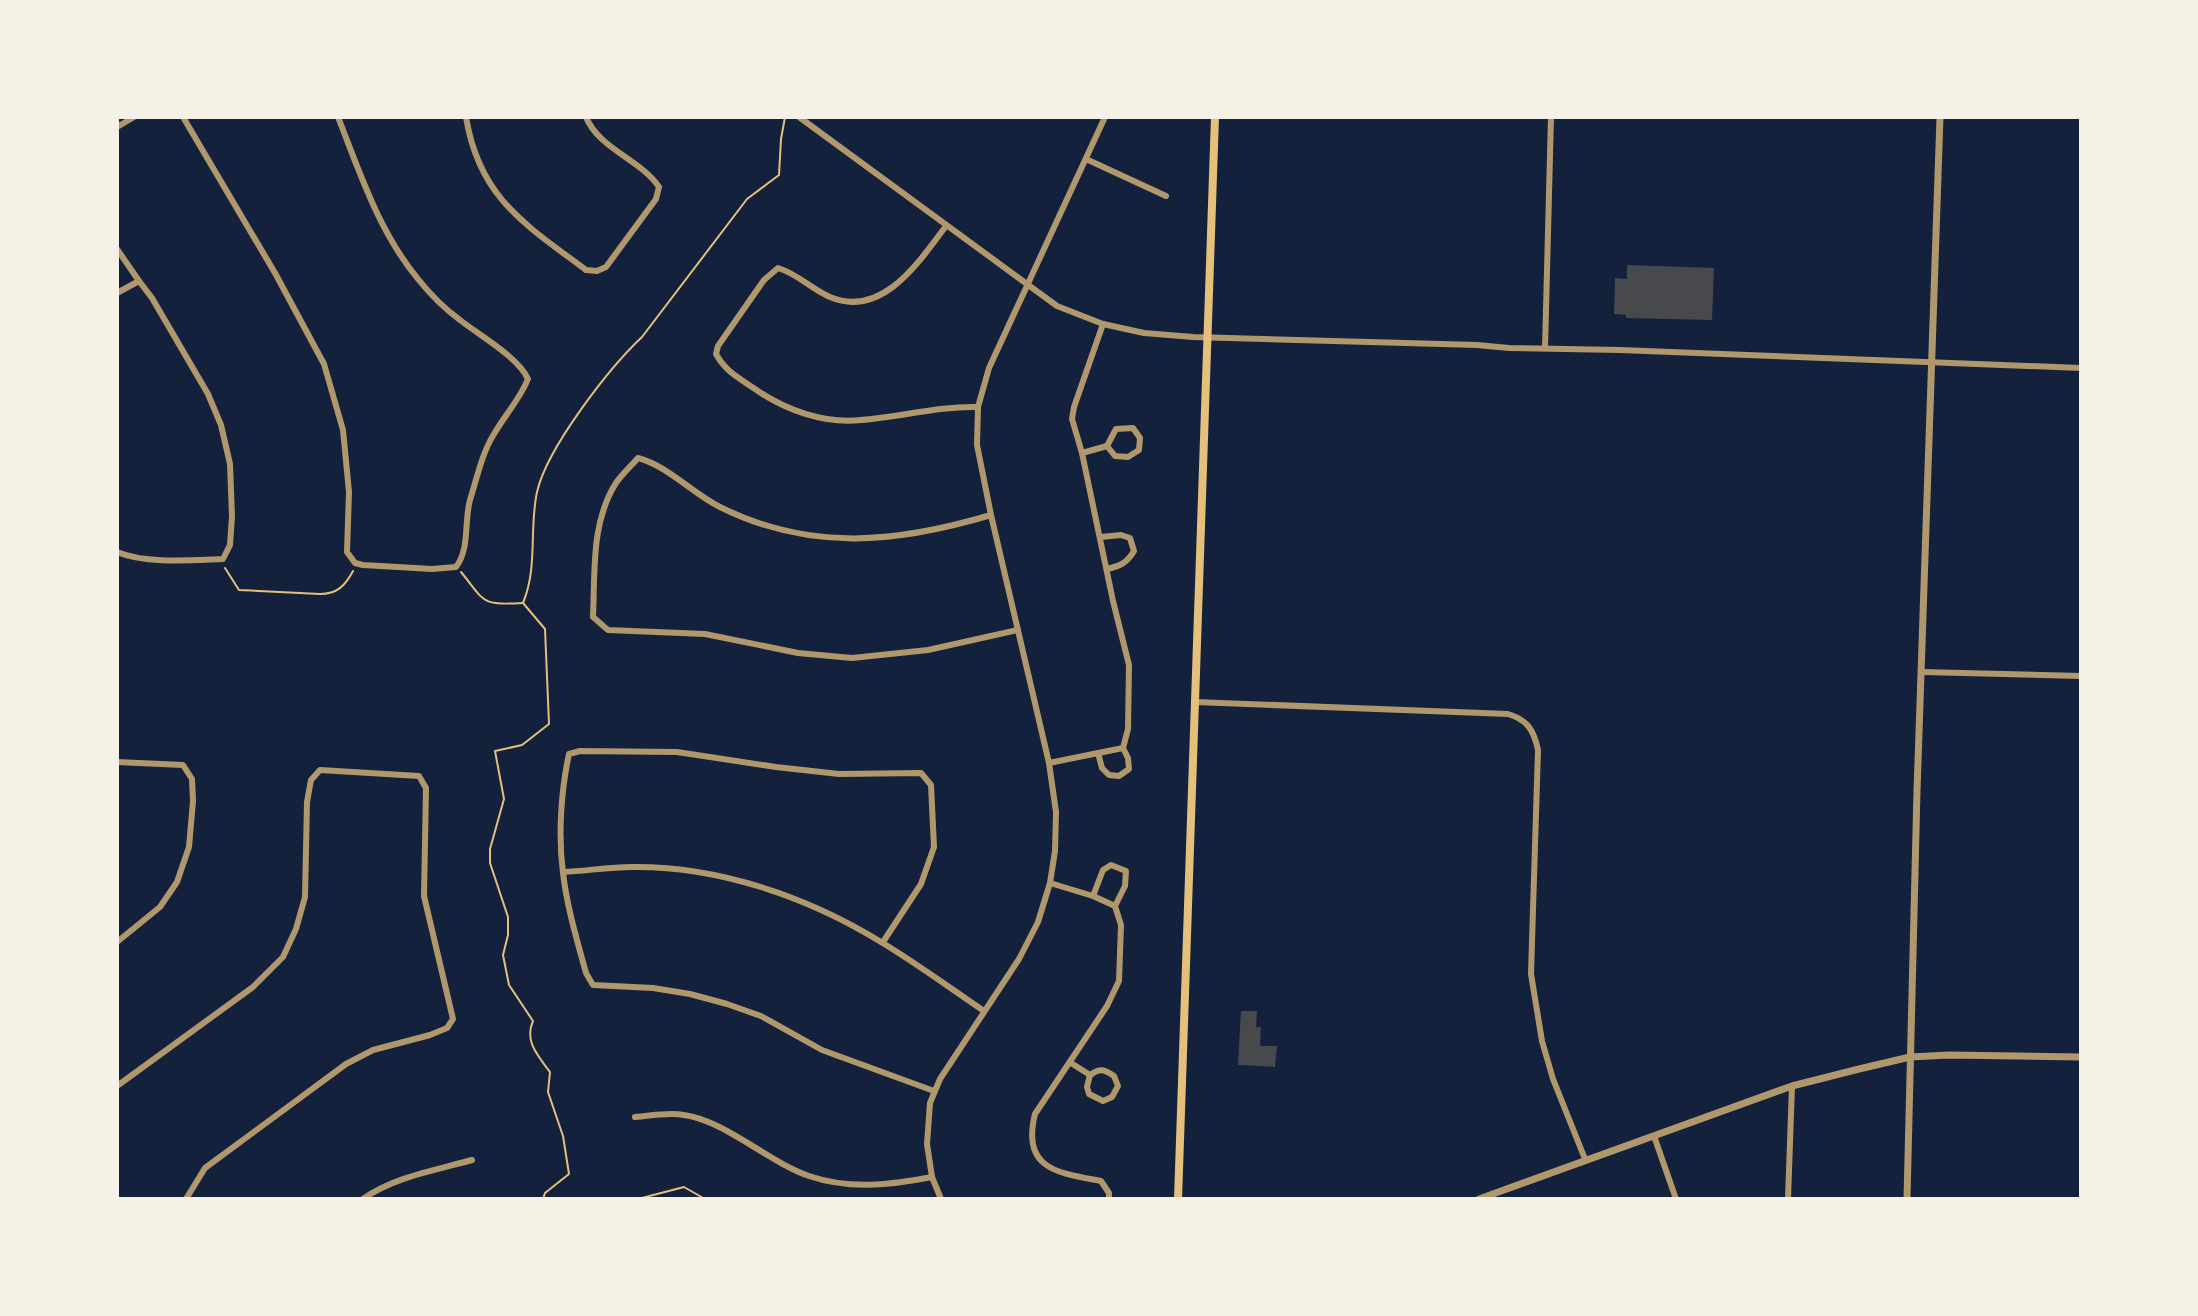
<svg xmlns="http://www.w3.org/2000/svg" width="2198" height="1316" viewBox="0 0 2198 1316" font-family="Karla,sans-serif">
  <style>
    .building { fill: #48494c }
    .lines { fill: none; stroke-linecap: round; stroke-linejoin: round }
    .path { stroke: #e5c07b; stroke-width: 2 }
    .minor { stroke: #b1986c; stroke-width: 6 }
    .tertiary { stroke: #b1986c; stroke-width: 7 }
    .secondary { stroke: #e5c07b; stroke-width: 8 }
  </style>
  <rect width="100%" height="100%" fill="#14213d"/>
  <g class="building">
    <path d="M 1627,265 L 1714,268 L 1712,320 L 1626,318 L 1626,315 L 1614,314 L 1615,278 L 1627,279 Z"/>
    <path d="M 1241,1011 L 1257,1011 L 1256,1027 L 1261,1027 L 1260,1046 L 1277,1046 L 1275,1067 L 1238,1065 Z"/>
  </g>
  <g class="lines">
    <g class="path">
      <path d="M 225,568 L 239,590 L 320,594 C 337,594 345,586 353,571"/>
      <path d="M 461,572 C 485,601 480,606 522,603"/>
      <path d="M 523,603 L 545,629 L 549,724 L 522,745 L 495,751 L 504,799 L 490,849 L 490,863 L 508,917 L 508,935 L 503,955 L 509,985 L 533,1021 C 524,1041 538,1056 550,1072 L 548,1092 L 563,1136 L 569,1174 L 545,1193 L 543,1199"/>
      <path d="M 523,603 C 538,567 529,529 537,492 C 547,448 609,368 642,337 L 747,199 L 779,175 L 781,139 L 785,117"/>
      <path d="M 638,1199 L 684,1187 L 705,1199"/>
    </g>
    <g class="minor">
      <path d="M 183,117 L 275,273 L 324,364 L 343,430 L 349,492 L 347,552 L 355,563 L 363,565 L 432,569 L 456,567 C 470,549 464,521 470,500 C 477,478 482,453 494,434 C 505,415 520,399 528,379 C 518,357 479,335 460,320 C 445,309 430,294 418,279 C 379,232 360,173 338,117"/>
      <path d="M 466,117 C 479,198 526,225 586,270 L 597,271 L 606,267 L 656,199 L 659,187 C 640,159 599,149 586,117"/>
      <path d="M 799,117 L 1057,306 L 1103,324 L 1144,333 L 1193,337 L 1477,345 L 1509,348 L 1620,350 L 2081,368"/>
      <path d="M 117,127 L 134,117"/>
      <path d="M 1086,159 L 1166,196"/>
      <path d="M 946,226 C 919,262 882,319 830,297 C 811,289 798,274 778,268 L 764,280 L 718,346 L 716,354 C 726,372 739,378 755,389 C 785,410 824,424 861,420 C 901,417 938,406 978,407"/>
      <path d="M 117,249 L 139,281"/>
      <path d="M 117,293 L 139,281 L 152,298 L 208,394 L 221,425 L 230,464 L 232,516 L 230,545 L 223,559 C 193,560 145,564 117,552"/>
      <path d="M 1545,348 L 1551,117"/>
      <path d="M 1133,428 L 1140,438 L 1139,450 L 1128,457 L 1115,456 L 1107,446 L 1116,429 Z"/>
      <path d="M 1082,453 L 1107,446"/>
      <path d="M 991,515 C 897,543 810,552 720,507 C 692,493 668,466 638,458 C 631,466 622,474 616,483 C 591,522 595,572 593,617 L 608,630 L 705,634 L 798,653 L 852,658 L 928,650 L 1018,630"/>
      <path d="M 1101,537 L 1121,535 L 1130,538 L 1134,551 C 1127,563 1120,566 1107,569"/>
      <path d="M 1922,672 L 2081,676"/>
      <path d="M 1195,702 L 1508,714 C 1528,720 1534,731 1538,750 L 1531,974 L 1542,1041 L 1553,1079 L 1585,1159"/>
      <path d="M 1098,753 L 1102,768 L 1109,775 L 1119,776 L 1129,769 L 1128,758 L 1123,748 L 1128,729 L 1129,665 L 1113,601 L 1082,453 L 1072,419 L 1074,407 L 1103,324"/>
      <path d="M 117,762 L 183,765 L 192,779 L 193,801 L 189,847 L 177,882 L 160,907 L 117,942"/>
      <path d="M 1049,763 L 1123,748"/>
      <path d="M 563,872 C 586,871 609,867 632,867 C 719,866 808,897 881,942 C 916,963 950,988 984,1011"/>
      <path d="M 1050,883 L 1093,896 L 1115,906"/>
      <path d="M 1093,896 L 1103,870 L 1111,865 L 1126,871 L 1125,886 L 1115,906 L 1121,925 L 1119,981 L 1107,1006 L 1035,1114 C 1021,1170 1059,1173 1101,1181 L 1109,1193 L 1109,1199"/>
      <path d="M 883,942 L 921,884 L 934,847 L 931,785 L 921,773 L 839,774 L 776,767 L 677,752 L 580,751 L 569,754 C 561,791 558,835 563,873 C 567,907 577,940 586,973 L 593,985 L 653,988 L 690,994 L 727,1004 L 761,1016 L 822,1050 L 934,1091"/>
      <path d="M 1071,1063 L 1090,1075 L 1087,1087 L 1089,1094 L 1103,1101 L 1112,1097 L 1118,1086 L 1114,1076 C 1104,1069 1100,1068 1090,1075"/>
      <path d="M 117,1086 L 253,987 L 283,957 L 296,929 L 305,897 L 307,802 L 311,780 L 320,770 L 419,776 L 426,788 L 424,896 L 453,1019 L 447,1028 L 430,1035 L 373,1050 L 346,1064 L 205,1168 L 186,1199"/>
      <path d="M 635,1117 C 651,1116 668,1112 684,1115 C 726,1121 768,1162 809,1176 C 850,1190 891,1185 932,1177"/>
      <path d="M 1654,1136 L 1676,1199"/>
      <path d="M 363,1199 C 394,1177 436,1170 472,1160"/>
      <path d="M 941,1199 L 932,1177 L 927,1144 L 930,1103 L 940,1079 L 1019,959 L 1038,922 L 1050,883 L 1055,851 L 1056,812 L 1049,763 L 991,515 L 977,445 L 978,407 L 989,368 L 1105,117"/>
      <path d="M 1788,1199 L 1792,1086"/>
    </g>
    <g class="tertiary">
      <path d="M 1479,1199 L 1792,1086 L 1859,1069 L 1910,1057 L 1949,1055 L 2081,1057"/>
      <path d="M 1907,1199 L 1917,791 L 1940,117"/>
    </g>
    <path class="secondary" d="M 1178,1199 L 1215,117"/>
  </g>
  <rect width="2198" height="1316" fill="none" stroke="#f6f1e7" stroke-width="238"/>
</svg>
